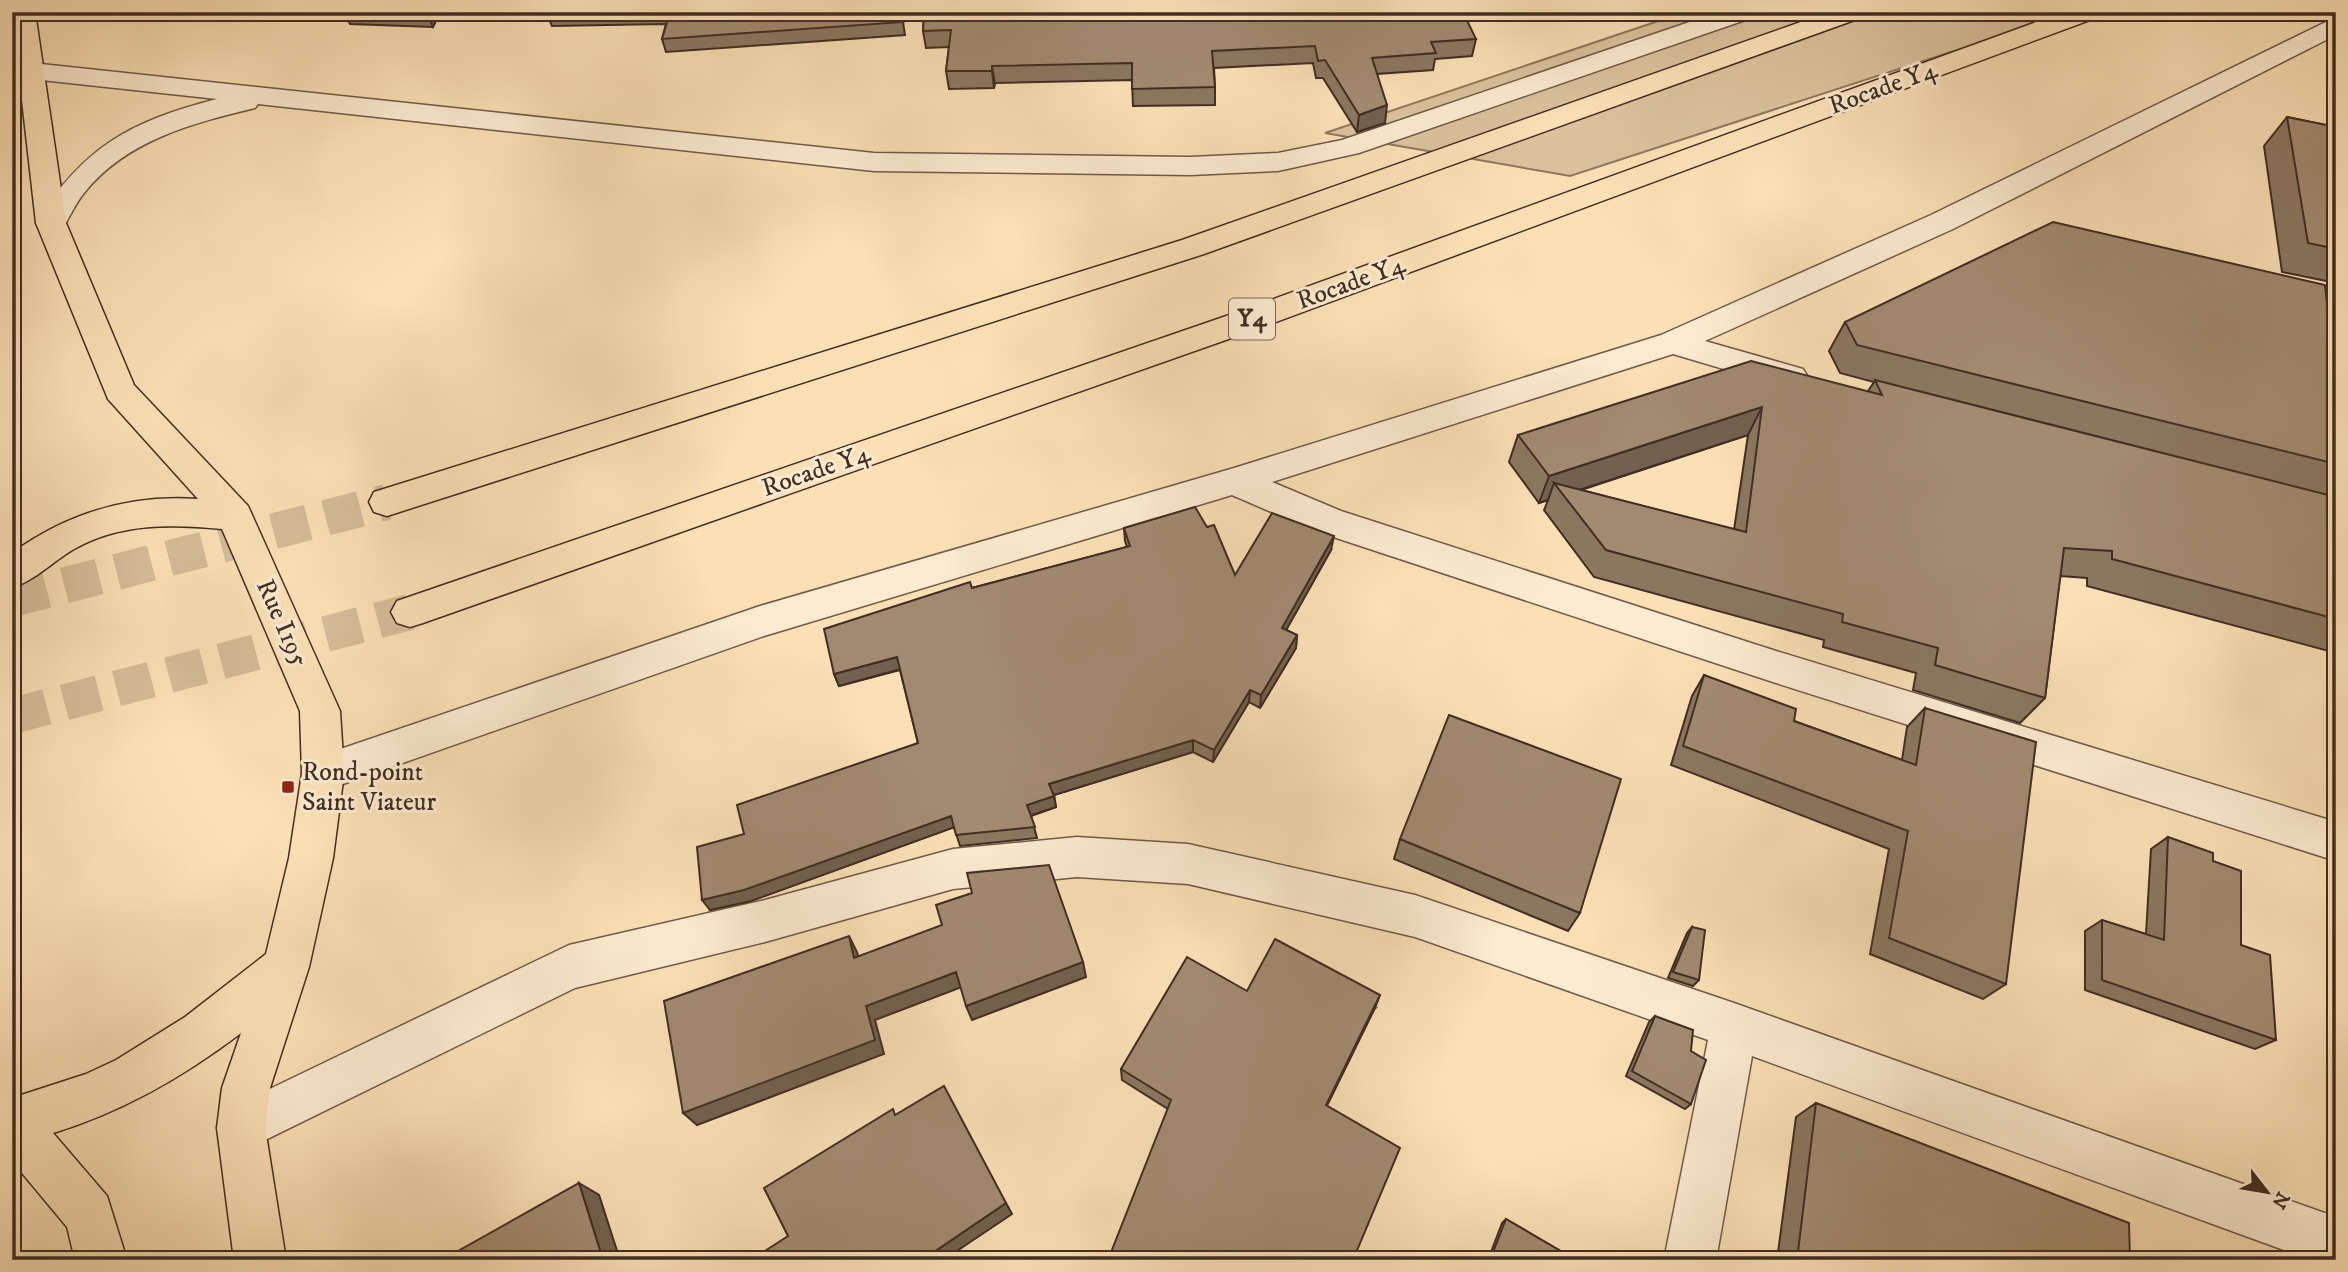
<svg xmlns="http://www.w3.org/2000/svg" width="2348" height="1272" viewBox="0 0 2348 1272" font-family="'IM FELL DW Pica',serif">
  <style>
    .green { fill: #dbc29d; stroke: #8e7860; stroke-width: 2 }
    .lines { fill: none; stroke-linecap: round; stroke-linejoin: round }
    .highway-tunnel { stroke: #d6bc99; stroke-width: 36; stroke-dasharray: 36 18; stroke-linecap: butt }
    .minor-casing { stroke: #705a48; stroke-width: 3 }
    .major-casing { stroke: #412d24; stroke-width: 3 }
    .highway-casing { stroke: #412d24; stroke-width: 3 }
    .minor { fill: #fcebd0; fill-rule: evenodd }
    .major { fill: #fbe0b6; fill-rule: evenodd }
    .highway { fill: #fbe0b6; fill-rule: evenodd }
    .wall { fill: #8b7760; stroke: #412d24; stroke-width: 2; fill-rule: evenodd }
    .shaded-wall { fill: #71614e; stroke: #412d24; stroke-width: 2 }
    .building { fill: #a28a70; stroke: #412d24; stroke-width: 2 }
    .poi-dot { fill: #8f2418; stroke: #fcebd0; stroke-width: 2.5 }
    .labels { text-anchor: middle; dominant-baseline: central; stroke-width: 6; stroke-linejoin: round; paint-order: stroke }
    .shield { fill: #fcebd0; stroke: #796658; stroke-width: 2 }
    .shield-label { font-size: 24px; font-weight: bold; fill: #412d24 }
    .street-label { font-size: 26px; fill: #412d24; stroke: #fcebd0 }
    .poi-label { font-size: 26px; fill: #412d24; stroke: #fcebd0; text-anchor: start }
  </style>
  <rect width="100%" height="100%" fill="#fbe0b6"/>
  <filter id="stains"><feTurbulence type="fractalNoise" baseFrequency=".00286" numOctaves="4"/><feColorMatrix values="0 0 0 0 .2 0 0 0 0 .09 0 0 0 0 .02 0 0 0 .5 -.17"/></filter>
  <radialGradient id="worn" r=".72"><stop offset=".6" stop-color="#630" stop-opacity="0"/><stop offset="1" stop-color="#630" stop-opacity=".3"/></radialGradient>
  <path class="green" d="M 1685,12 L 2074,12 L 1570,176 L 1325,133 Z"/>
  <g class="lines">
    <g class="highway-tunnel">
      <path d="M 12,599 L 387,502"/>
      <path d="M 12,716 L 410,612"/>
    </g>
    <g class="minor-casing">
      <g id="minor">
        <path d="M 1719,12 L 1758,12 L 1754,17 L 1359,153 L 1278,171 L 1190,175 L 874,171 L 258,104 L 255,108 C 193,123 126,140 84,193 C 75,204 69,218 62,230 L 51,232 L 40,230 L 36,223 C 83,147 131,121 217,99 L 32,79 L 23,77 L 19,71 L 23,65 L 32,63 L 874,153 L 1190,157 L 1278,153 L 1342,140 Z"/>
        <path d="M 2336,17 L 2336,35 L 1953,229 L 1705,341 L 1803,369 L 1808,377 L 1803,385 L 1791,389 L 1673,354 L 1272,482 L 1341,511 L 1776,651 L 2336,822 L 2336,861 L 1776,683 L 1315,531 L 1232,495 L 764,636 L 323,791 L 308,786 L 302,773 L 308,760 L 323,755 L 760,606 L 1234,468 L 1661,335 L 1931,215 Z"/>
        <path d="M 1077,837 L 1188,844 L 1415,895 L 1734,1003 L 2336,1217 L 2336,1260 L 2311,1260 L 1752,1056 L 1716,1260 L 1664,1260 L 1708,1040 L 1415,937 L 1188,884 L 1077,877 L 953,889 L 765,942 L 575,988 L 241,1152 L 224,1145 L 217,1128 L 224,1111 L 569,945 L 765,900 L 953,849 Z"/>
      </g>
    </g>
    <g class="major-casing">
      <path id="major" d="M 12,12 L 35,12 L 66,223 L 134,385 L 248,506 L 340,711 L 344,773 L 333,858 L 309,967 L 270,1088 L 265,1128 L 286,1260 L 234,1260 L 217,1128 L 222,1088 L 241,1033 C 183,1077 122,1112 53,1133 L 107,1196 L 127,1260 L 75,1260 L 67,1227 L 12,1161 L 12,1098 L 86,1074 L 116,1060 L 185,1017 L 266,954 L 289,858 L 302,773 L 300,711 L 222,529 C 172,524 121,523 76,548 C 54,560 36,580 12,588 L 12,553 C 68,513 129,494 198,499 L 108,399 L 36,223 Z"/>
    </g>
    <g class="highway-casing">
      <g id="highway">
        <path d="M 1829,12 L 1867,12 L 1863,17 L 1204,254 L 387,516 L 374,512 L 369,502 L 374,492 L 1182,240 Z"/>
        <path d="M 2064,12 L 2102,12 L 2098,17 L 1257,329 L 423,623 L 410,627 L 397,623 L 391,612 L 397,601 L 1235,313 Z"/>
      </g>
    </g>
    <use href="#minor" class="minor"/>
    <use href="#major" class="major"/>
    <use href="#highway" class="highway"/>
  </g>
  <g class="wall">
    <path d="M 344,12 L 440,12 L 433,27 L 350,24 Z"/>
    <path d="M 548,12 L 895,12 L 903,22 L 905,35 L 666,52 L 662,39 L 666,24 L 552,26 L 547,14 Z"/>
    <path d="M 924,12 L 1476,39 L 1472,56 L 1435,59 L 1433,70 L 1377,74 L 1385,123 L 1357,132 L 1323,78 L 1316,78 L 1313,63 L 1214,68 L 1215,87 L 1215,105 L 1133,106 L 1132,80 L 995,83 L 994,88 L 949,89 L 946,71 L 949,47 L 926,48 L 923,31 Z"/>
    <path d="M 2287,117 L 2336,127 L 2336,283 L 2282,272 L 2264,146 Z"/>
    <path d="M 1845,322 L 2336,353 L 2336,653 L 2087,586 L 2087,578 L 2060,576 L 2045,698 L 2020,723 L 1913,690 L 1916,673 L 1823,647 L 1824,640 L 1594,577 L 1544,510 L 1548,500 L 1539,503 L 1509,462 L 1518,435 L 1868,391 L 1874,382 L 1840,373 L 1829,351 ZM 1748,435 L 1734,530 L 1581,490 Z"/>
    <path d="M 1207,527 L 1235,575 L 1331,550 L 1286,630 L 1297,635 L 1296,648 L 1260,708 L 1249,702 L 1213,762 L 1193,752 L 1054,795 L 1056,807 L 1031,816 L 1037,838 L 960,846 L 954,827 L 751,901 L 710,910 L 744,834 L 918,743 L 900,670 L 839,686 L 834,674 L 972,588 L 1127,547 L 1125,541 L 1124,528 Z"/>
    <path d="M 1704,675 L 1794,721 L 1902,760 L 1907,727 L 1925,708 L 2006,984 L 1983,999 L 1870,954 L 1889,849 L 1671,765 L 1692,696 Z"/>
    <path d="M 2168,837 L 2213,861 L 2241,945 L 2276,1040 L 2255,1049 L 2085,990 L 2085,931 L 2102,920 L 2146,934 L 2151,849 Z"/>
    <path d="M 1400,839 L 1580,913 L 1568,931 L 1394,859 Z"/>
    <path d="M 1692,927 L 1699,980 L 1693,986 L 1668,978 L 1687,933 Z"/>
    <path d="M 1247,991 L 1375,1008 L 1168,1109 L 1122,1080 L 1121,1069 Z"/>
    <path d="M 1655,1016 L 1691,1051 L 1691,1104 L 1685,1109 L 1626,1076 L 1649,1022 Z"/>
    <path d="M 1816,1103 L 2130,1260 L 1777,1260 L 1796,1117 Z"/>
    <path d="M 1506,1219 L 1576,1260 L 1488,1260 L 1502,1223 Z"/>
  </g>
  <g class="shaded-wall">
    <path d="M 426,12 L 440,12 L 433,27 Z"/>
    <path d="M 992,66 L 995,83 L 994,88 L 992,71 Z"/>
    <path d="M 1387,105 L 1385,123 L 1357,132 L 1359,115 Z"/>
    <path d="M 1762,407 L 1748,435 L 1564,495 L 1554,483 L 1548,500 L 1539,503 L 1549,476 Z"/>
    <path d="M 1334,536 L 1331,550 L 1280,641 L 1282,628 Z"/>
    <path d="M 1297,635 L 1296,648 L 1260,708 L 1261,695 Z"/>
    <path d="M 897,657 L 901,669 L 839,686 L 834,674 Z"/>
    <path d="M 1250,690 L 1249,702 L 1213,762 L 1214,750 Z"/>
    <path d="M 1193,740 L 1193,752 L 1051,796 L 1049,784 Z"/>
    <path d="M 1054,796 L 1056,807 L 1029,816 L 1027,805 Z"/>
    <path d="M 951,816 L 955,827 L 751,901 L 710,910 L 702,900 Z"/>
    <path d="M 849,936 L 857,952 L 863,973 L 854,958 Z"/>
    <path d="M 1083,962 L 1086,977 L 972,1020 L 966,1006 Z"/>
    <path d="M 956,972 L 962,987 L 875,1020 L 884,1054 L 697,1125 L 683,1113 L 866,1006 Z"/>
    <path d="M 1380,995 L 1375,1008 L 1322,1116 L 1326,1105 Z"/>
    <path d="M 579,1183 L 599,1195 L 620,1260 L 603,1260 Z"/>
    <path d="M 1006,1203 L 1012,1214 L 945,1259 L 937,1250 Z"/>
  </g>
  <g class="building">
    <path d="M 548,12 L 616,12 L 547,14 Z"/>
    <path d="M 670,12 L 895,12 L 903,22 L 662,39 Z"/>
    <path d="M 924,12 L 1463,12 L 1476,39 L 1431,42 L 1436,53 L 1372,58 L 1387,105 L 1359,115 L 1325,60 L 1318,61 L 1315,46 L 1212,51 L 1215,87 L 1132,89 L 1132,63 L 992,66 L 992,71 L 946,71 L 951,30 L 923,31 Z"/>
    <path d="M 2287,117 L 2336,127 L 2336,249 L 2308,243 Z"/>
    <path d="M 2053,222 L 2325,285 L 2332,352 L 2336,353 L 2336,464 L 1857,345 L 1845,322 Z"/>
    <path d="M 1751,361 L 1882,395 L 1875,380 L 2336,497 L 2336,619 L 2112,559 L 2112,551 L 2064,548 L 2045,698 L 1935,665 L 1938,648 L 1842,622 L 1843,614 L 1606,550 L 1554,483 L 1746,532 L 1762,407 L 1549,476 L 1518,435 Z"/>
    <path d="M 1195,507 L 1207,527 L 1214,525 L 1235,575 L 1272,513 L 1334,536 L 1282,628 L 1297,635 L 1261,695 L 1250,690 L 1214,750 L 1193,740 L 1049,784 L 1054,796 L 1027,805 L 1035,827 L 956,835 L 951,816 L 744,890 L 702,900 L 697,847 L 744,834 L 737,805 L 918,743 L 897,657 L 834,674 L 824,629 L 970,582 L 972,588 L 1130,546 L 1124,528 Z"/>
    <path d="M 1704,675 L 1796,709 L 1794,721 L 1916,765 L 1925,708 L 2036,742 L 2006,984 L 1889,938 L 1908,831 L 1683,746 Z"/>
    <path d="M 1449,715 L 1621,779 L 1580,913 L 1400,839 Z"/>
    <path d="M 2168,837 L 2213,853 L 2213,861 L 2241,871 L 2241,945 L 2270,955 L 2276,1040 L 2102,980 L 2102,920 L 2164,940 Z"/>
    <path d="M 1049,865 L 1083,962 L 966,1006 L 956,972 L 866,1006 L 875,1040 L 683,1113 L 664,1001 L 849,936 L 854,958 L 942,925 L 936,905 L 972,893 L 967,873 Z"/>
    <path d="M 1692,927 L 1705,930 L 1699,980 L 1673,972 Z"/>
    <path d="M 1275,939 L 1380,995 L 1326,1105 L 1400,1148 L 1353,1260 L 1108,1260 L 1171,1100 L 1121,1069 L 1187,957 L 1247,991 Z"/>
    <path d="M 1655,1016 L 1693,1030 L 1691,1051 L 1706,1060 L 1691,1104 L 1632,1071 Z"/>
    <path d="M 944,1086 L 1006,1203 L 937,1250 L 954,1260 L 751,1260 L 788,1236 L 764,1188 L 893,1109 L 895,1115 Z"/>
    <path d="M 1816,1103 L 2129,1223 L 2130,1260 L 1797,1260 Z"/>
    <path d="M 579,1183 L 603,1260 L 442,1260 Z"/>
    <path d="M 1506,1219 L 1576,1260 L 1490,1260 Z"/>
  </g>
  <rect class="poi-dot" x="281" y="780" width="14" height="14" rx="3.5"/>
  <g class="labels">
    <rect class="shield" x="1229" y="298.5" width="46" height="41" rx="5"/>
    <g class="shield-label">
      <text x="1252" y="319">Y4</text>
    </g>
    <g class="street-label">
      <text transform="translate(1883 88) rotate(-20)">Rocade Y4</text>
      <text transform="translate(1351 283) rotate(-20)">Rocade Y4</text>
      <text transform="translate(816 471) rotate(-19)">Rocade Y4</text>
      <text transform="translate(282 623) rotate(66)">Rue I195</text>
    </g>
    <g class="poi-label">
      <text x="302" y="772">Rond-point<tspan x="302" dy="30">Saint Viateur</tspan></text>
    </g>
  </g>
  <rect width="2348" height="1272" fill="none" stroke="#fbe0b6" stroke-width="42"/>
  <rect x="14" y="14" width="2320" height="1244" fill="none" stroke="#412d24" stroke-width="3.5"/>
  <rect x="21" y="21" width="2306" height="1230" fill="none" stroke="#412d24" stroke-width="2"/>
  <g transform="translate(2267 1192) rotate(121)" stroke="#fcebd0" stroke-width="5" paint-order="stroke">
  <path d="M0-5L12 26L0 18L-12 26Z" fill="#412d24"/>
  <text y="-10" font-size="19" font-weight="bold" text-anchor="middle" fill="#412d24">N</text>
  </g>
  <rect width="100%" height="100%" filter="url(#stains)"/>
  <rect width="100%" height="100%" fill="url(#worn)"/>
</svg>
